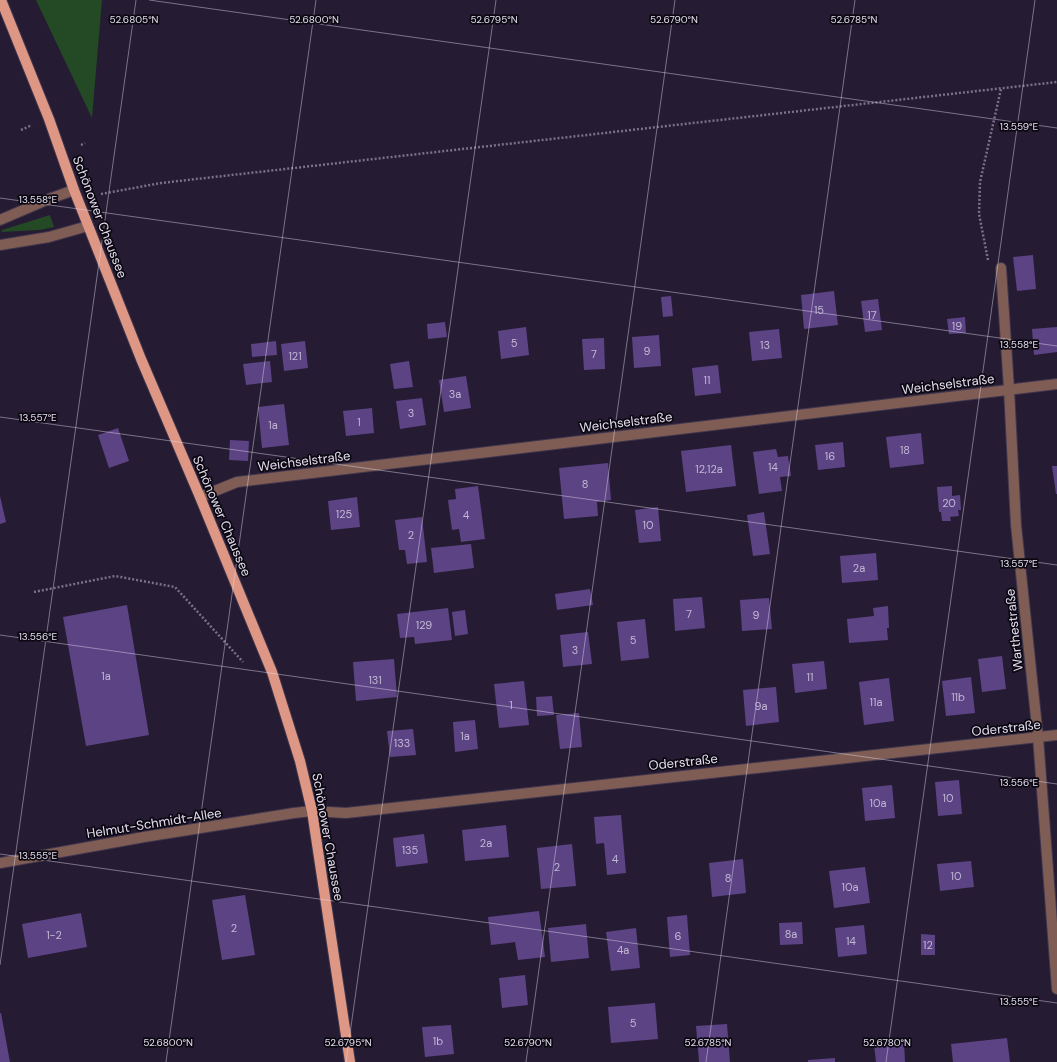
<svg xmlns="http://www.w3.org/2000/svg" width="1057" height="1062" viewBox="0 0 1057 1062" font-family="'DM Sans',sans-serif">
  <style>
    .green { fill: #234925 }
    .building { fill: #5c4384 }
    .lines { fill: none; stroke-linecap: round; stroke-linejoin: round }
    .minor-casing { stroke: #40364d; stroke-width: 12 }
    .major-casing { stroke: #40364d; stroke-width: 12 }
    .path { stroke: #7a7287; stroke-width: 2.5; stroke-dasharray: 2 2; stroke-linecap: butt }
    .minor { stroke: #7f5d54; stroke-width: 10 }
    .major { stroke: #de9785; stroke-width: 10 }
    .ticks { fill: none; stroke: #e4deef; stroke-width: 1; stroke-opacity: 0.45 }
    .labels { text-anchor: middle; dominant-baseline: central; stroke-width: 3.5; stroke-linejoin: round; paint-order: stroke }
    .number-label { font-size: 11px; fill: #c2b7d4 }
    .street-label { font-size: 13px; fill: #e4deef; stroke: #0c0812 }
    .ticks-label { font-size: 10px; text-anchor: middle; fill: #e4deef; stroke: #0c0812; stroke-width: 3.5; stroke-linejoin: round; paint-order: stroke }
  </style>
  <rect width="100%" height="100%" fill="#251b33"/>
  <g class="green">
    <path d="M 36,0 L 102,0 L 92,118 Z"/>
    <path d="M 50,215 L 54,227 L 40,230 L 1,232 L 2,230 Z"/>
  </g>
  <g class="building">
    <path d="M 1033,255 L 1036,289 L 1017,291 L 1013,257 Z"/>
    <path d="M 834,291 L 838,325 L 804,329 L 801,295 Z"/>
    <path d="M 671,296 L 673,316 L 663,317 L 661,297 Z"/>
    <path d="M 878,299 L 882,330 L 865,332 L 861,301 Z"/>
    <path d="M 965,317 L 966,333 L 949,334 L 947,319 Z"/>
    <path d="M 445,322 L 447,337 L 428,339 L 427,324 Z"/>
    <path d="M 526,327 L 529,355 L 501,359 L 498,331 Z"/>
    <path d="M 1057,327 L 1057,352 L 1034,355 L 1032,329 Z"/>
    <path d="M 779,329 L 782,358 L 752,361 L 749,332 Z"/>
    <path d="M 659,335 L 661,366 L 634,368 L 632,337 Z"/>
    <path d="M 604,338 L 605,369 L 584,370 L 582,339 Z"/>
    <path d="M 276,341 L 277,355 L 252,357 L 251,344 Z"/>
    <path d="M 305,341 L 308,368 L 284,371 L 281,344 Z"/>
    <path d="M 270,361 L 272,382 L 246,385 L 243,364 Z"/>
    <path d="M 409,361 L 413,387 L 394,389 L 390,364 Z"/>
    <path d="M 718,365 L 721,393 L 695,396 L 692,368 Z"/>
    <path d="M 466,376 L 471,408 L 444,412 L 439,380 Z"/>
    <path d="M 422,398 L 426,425 L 400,429 L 396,401 Z"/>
    <path d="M 284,404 L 289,445 L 262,448 L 258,407 Z"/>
    <path d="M 372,408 L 374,433 L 346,436 L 343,411 Z"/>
    <path d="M 118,428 L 129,461 L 109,468 L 98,435 Z"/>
    <path d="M 921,433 L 924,464 L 890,468 L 886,437 Z"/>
    <path d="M 230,440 L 249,441 L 248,461 L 229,460 Z"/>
    <path d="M 843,442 L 845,467 L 818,470 L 815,445 Z"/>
    <path d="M 731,445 L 736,486 L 686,492 L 681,451 Z"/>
    <path d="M 776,449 L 778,457 L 788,456 L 791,476 L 780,477 L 782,491 L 759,494 L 753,452 Z"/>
    <path d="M 608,463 L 611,500 L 597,502 L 598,516 L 564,519 L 559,468 Z"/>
    <path d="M 1052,466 L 1057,466 L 1057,494 L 1056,494 Z"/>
    <path d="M 478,486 L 485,539 L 461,542 L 459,529 L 452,530 L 448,500 L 456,499 L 455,489 Z"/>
    <path d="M 952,486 L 952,496 L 960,495 L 961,510 L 958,510 L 959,516 L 950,517 L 951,521 L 942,521 L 941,512 L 939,512 L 937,487 Z"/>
    <path d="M 0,496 L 6,522 L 0,524 Z"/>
    <path d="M 357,497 L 360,527 L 331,530 L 328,501 Z"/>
    <path d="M 658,507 L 661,541 L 639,543 L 635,510 Z"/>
    <path d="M 764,512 L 770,554 L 753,556 L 747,515 Z"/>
    <path d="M 422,517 L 427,562 L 407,564 L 405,550 L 399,550 L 395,520 Z"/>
    <path d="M 471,544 L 474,568 L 434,573 L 431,548 Z"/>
    <path d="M 876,553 L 878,580 L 842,583 L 840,556 Z"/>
    <path d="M 590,589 L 593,605 L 557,610 L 555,594 Z"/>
    <path d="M 702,597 L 705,628 L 675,631 L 673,599 Z"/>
    <path d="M 769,598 L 772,629 L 742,631 L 740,600 Z"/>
    <path d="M 127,605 L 149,735 L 86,746 L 63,617 Z"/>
    <path d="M 888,606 L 889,628 L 887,628 L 888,640 L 849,643 L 847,619 L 874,616 L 873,608 Z"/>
    <path d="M 448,608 L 452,640 L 415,644 L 414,637 L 400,638 L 397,614 Z"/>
    <path d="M 465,610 L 468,634 L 455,636 L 452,612 Z"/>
    <path d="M 645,619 L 649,658 L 621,661 L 617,622 Z"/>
    <path d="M 588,632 L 592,664 L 563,667 L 560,635 Z"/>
    <path d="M 1002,656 L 1006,689 L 982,692 L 978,659 Z"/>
    <path d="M 394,659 L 397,697 L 356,701 L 353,662 Z"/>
    <path d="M 824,661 L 827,689 L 795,693 L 792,664 Z"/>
    <path d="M 971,677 L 975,713 L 946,716 L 942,681 Z"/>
    <path d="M 889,678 L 894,721 L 864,725 L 859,682 Z"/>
    <path d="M 524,681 L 529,725 L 499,728 L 494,684 Z"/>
    <path d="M 776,687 L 779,722 L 746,726 L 743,690 Z"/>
    <path d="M 552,696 L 554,715 L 537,716 L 536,697 Z"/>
    <path d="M 579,713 L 582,747 L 560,749 L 556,715 Z"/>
    <path d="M 475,720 L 478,749 L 455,752 L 453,722 Z"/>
    <path d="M 413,729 L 416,755 L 390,757 L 387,731 Z"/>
    <path d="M 959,780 L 962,814 L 938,816 L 935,782 Z"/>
    <path d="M 892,785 L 895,818 L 865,821 L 862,788 Z"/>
    <path d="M 621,815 L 626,873 L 607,875 L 604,843 L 596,844 L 594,817 Z"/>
    <path d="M 506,825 L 509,857 L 465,861 L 462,830 Z"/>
    <path d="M 424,834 L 428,863 L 396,867 L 393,838 Z"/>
    <path d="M 572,844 L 576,886 L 541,889 L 537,848 Z"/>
    <path d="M 743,859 L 746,893 L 712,897 L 709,863 Z"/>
    <path d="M 971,861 L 974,887 L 940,891 L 937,864 Z"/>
    <path d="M 865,867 L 870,903 L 834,908 L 829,871 Z"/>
    <path d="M 245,895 L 255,955 L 222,960 L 212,900 Z"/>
    <path d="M 539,911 L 545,957 L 518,960 L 515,942 L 491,945 L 488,917 Z"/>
    <path d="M 81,913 L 87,947 L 28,958 L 22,924 Z"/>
    <path d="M 687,915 L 690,955 L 670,957 L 667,917 Z"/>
    <path d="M 802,922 L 803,944 L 780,945 L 779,923 Z"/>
    <path d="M 586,924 L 589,958 L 551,962 L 548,928 Z"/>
    <path d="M 864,925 L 867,954 L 838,957 L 835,928 Z"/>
    <path d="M 636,928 L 640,968 L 611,971 L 606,932 Z"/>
    <path d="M 921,934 L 935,935 L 935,955 L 921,955 Z"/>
    <path d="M 525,975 L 528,1005 L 502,1008 L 499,978 Z"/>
    <path d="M 655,1003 L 658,1039 L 611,1043 L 608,1007 Z"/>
    <path d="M 0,1013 L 1,1013 L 10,1062 L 0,1062 Z"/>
    <path d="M 727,1024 L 730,1062 L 699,1062 L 696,1026 Z"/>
    <path d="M 451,1025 L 454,1054 L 425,1057 L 422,1027 Z"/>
    <path d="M 1007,1038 L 1010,1062 L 953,1062 L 951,1044 Z"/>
    <path d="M 904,1042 L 905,1062 L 876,1062 L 874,1045 Z"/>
    <path d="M 835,1058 L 835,1062 L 808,1062 L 808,1060 Z"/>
  </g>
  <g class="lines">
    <g class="minor-casing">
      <g id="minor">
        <path d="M 0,220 L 49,199 L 74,190"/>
        <path d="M 0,245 L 49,237 L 88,226"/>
        <path d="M 1001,268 L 1009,389 L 1016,525 L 1038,737 L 1057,989"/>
        <path d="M 200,497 L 237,482 L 1057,384"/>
        <path d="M 0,863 L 144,837 L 294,813 L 312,811 L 346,813 L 1057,735"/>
      </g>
    </g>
    <g class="major-casing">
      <path id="major" d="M 1,0 L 49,119 L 74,190 L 141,359 L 200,497 L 272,672 L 300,761 L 312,811 L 350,1062"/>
    </g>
    <g class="path">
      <path d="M 21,130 L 32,125"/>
      <path d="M 81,145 L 85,143"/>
      <path d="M 101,194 L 161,183 L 1057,82"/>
      <path d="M 988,260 L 979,214 L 980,182 L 1001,89"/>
      <path d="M 34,592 L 115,576 L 175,587 L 243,662"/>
    </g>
    <use href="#minor" class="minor"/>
    <use href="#major" class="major"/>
  </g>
  <path class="ticks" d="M 149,0 L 1057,128M 0,198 L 1057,346M 0,417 L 1057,565M 0,635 L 1057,784M 0,854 L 1057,1003M 0,965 L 136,0M 166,1062 L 316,0M 346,1062 L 496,0M 526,1062 L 675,0M 706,1062 L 855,0M 886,1062 L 1035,0"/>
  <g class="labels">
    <g class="number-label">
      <text x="819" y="310">15</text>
      <text x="872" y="315">17</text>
      <text x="957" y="326">19</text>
      <text x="514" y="343">5</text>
      <text x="765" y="345">13</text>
      <text x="647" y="351">9</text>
      <text x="594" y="354">7</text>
      <text x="295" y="356">121</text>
      <text x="707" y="380">11</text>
      <text x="455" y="394">3a</text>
      <text x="411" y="413">3</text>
      <text x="359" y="422">1</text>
      <text x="273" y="425">1a</text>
      <text x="905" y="450">18</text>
      <text x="830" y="456">16</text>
      <text x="773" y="467">14</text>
      <text x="709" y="469">12,12a</text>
      <text x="585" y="484">8</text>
      <text x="949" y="503">20</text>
      <text x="344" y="514">125</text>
      <text x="466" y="515">4</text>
      <text x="648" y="525">10</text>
      <text x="411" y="535">2</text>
      <text x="859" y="568">2a</text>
      <text x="689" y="614">7</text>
      <text x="756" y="615">9</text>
      <text x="424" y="625">129</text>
      <text x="633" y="640">5</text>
      <text x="575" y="650">3</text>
      <text x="106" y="676">1a</text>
      <text x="810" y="677">11</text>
      <text x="375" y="680">131</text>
      <text x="958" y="697">11b</text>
      <text x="876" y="702">11a</text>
      <text x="511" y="705">1</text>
      <text x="761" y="706">9a</text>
      <text x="465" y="736">1a</text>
      <text x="402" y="743">133</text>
      <text x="948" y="798">10</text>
      <text x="878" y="803">10a</text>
      <text x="486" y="843">2a</text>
      <text x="410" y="850">135</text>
      <text x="615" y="859">4</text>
      <text x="557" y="867">2</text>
      <text x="956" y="876">10</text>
      <text x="728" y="878">8</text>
      <text x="850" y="887">10a</text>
      <text x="234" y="928">2</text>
      <text x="791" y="934">8a</text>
      <text x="54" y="935">1-2</text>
      <text x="678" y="936">6</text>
      <text x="851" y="941">14</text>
      <text x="928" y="945">12</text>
      <text x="623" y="950">4a</text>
      <text x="633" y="1023">5</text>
      <text x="438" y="1041">1b</text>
    </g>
    <g class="street-label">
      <text transform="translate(100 217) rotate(69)">Schönower Chaussee</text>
      <text transform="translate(948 384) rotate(-7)">Weichselstraße</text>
      <text transform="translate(626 422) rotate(-7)">Weichselstraße</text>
      <text transform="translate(304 461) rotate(-7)">Weichselstraße</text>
      <text transform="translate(222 516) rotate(67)">Schönower Chaussee</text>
      <text transform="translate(1014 630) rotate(-96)">Warthestraße</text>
      <text transform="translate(1006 728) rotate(-6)">Oderstraße</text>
      <text transform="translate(683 762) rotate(-6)">Oderstraße</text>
      <text transform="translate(154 823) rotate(-9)">Helmut-Schmidt-Allee</text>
      <text transform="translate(328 837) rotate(80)">Schönower Chaussee</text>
    </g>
  </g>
  <g class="ticks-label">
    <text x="134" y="23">52.6805°N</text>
    <text x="314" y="23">52.6800°N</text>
    <text x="494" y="23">52.6795°N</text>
    <text x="674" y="23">52.6790°N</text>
    <text x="854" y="23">52.6785°N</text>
    <text x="1019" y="130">13.559°E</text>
    <text x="38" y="203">13.558°E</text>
    <text x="1019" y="348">13.558°E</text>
    <text x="38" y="421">13.557°E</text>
    <text x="1019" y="567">13.557°E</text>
    <text x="38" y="640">13.556°E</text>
    <text x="1019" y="786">13.556°E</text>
    <text x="38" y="859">13.555°E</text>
    <text x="1019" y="1005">13.555°E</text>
    <text x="168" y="1046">52.6800°N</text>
    <text x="348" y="1046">52.6795°N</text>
    <text x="528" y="1046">52.6790°N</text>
    <text x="708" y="1046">52.6785°N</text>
    <text x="887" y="1046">52.6780°N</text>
  </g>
</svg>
